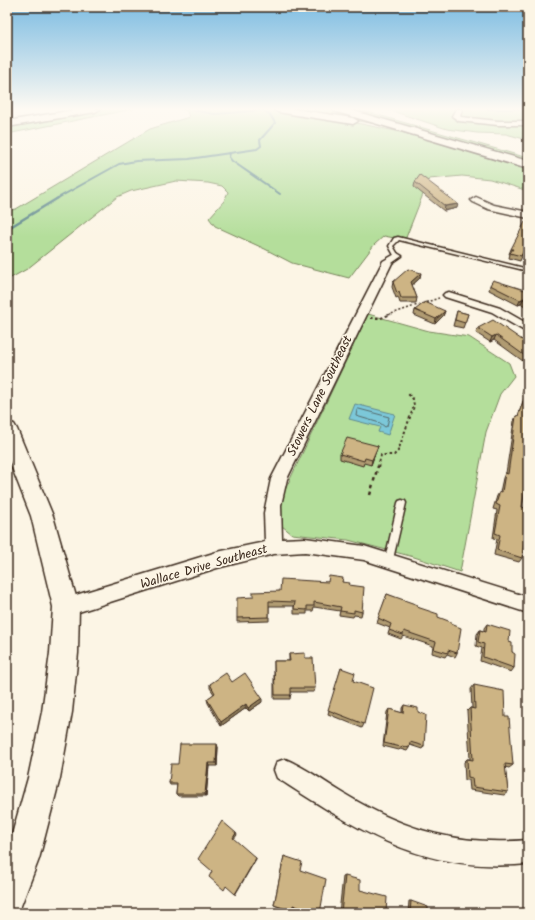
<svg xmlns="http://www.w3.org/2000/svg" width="535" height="920" viewBox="0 0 535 920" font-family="Kalam,sans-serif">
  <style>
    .green { fill: #b4de9b; stroke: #78845c }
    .water { fill: #7bc8d9; stroke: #61898e }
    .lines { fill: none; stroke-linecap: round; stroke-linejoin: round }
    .shore { stroke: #556969; stroke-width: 1 }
    .stream-far1 { stroke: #61898e; stroke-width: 2 }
    .stream { stroke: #61898e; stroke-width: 2.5 }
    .lane-casing { stroke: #3b2a1e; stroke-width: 3 }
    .street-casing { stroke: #3b2a1e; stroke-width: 3 }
    .secondary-casing { stroke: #3b2a1e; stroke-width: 3 }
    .highway-casing { stroke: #3b2a1e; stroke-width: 3 }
    .path-far2 { stroke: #3b2a1e; stroke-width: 1.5; stroke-dasharray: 2 2; stroke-linecap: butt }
    .path-far1 { stroke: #3b2a1e; stroke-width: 2; stroke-dasharray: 2.5 2.5; stroke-linecap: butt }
    .path { stroke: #3b2a1e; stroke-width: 2.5; stroke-dasharray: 3.5 3.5; stroke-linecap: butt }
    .lane { fill: #fcf5e5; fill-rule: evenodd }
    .street { fill: #fcf5e5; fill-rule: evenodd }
    .secondary { fill: #fcf5e5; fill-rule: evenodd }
    .highway { fill: #fcf5e5; fill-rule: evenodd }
    .wall { fill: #b09b72; stroke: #3b2a1e }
    .shaded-wall { fill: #907e5c; stroke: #3b2a1e }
    .building { fill: #cdb484; stroke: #3b2a1e }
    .labels { text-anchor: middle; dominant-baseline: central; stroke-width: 3.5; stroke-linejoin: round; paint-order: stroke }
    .street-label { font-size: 13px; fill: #3b2a1e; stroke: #fcf5e5 }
  </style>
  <rect width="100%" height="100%" fill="#fcf5e5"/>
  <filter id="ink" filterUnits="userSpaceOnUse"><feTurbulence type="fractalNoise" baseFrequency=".025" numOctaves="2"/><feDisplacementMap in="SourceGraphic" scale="8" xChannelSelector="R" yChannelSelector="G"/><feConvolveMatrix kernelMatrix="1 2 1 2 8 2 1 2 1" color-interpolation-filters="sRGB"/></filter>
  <g filter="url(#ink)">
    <g class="green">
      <path d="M 108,109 L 133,109 L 7,134 L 7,127 Z"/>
      <path d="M 180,109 L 270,109 L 352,122 L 405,133 L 528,169 L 528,191 L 490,179 L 462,176 L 429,179 L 405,240 L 384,236 L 374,245 L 349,278 L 292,263 L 265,249 L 215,226 L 209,218 L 224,201 L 228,192 L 222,186 L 208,183 L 176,181 L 131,191 L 117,197 L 27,269 L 7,280 L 7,211 L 16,209 L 138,136 L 150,129 L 189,117 L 187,111 Z"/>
      <path d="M 287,109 L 329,109 L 388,126 Z"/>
      <path d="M 344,109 L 357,109 L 528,158 L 528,162 Z"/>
      <path d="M 386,109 L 528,109 L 528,140 L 506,134 L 477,133 L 447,129 Z"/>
      <path d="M 368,314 L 429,331 L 469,337 L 509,363 L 514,376 L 500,394 L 486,432 L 460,572 L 414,557 L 348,540 L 292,534 L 282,526 L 280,513 L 284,492 Z"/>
    </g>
    <path class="water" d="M 355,404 L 395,414 L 388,435 L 378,432 L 380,427 L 349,419 Z"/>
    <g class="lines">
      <path class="shore" d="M 359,409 L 389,417 L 387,426 L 385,427 L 380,423 L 356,416 L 357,410 Z"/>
      <g class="stream-far1">
        <path d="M 487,109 L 528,109"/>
        <path d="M 230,153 L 229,157 L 232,161 L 280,194"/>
        <path d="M 56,199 L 119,164 L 136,161 L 189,159 L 257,149 L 261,146 L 260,140 L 275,123 L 271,116 L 264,110 L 215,114 L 186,109"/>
      </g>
      <path class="stream" d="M 7,229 L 58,198"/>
      <g class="lane-casing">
        <g id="lane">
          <path d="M 398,237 L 528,269 L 528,271 L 399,240 L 393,246 L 399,256 L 395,257 L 389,246 L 394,238 Z"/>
          <path d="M 402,500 L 405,501 L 406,503 L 393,559 L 392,561 L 389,563 L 386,561 L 385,559 L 398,503 L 399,501 Z"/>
        </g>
      </g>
      <g class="street-casing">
        <g id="street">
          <path d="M 456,109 L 462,109 L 460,116 L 461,117 L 498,121 L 528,121 L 528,125 L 498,125 L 459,121 L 452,116 Z"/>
          <path d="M 476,197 L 494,205 L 528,212 L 528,218 L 488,209 L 473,202 L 471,200 Z"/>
          <path d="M 397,253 L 402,256 L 392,263 L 287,479 L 281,505 L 282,539 L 305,538 L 364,546 L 528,597 L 528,613 L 364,560 L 305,552 L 274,554 L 217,568 L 66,616 L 59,613 L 57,607 L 59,601 L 66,598 L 217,552 L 265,542 L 264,513 L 271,479 L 383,261 Z"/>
          <path d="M 449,292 L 500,308 L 528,324 L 528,333 L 492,312 L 445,297 L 443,295 L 445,293 Z"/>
          <path d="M 285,759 C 307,768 327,784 348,796 C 406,831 460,846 528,840 L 528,864 C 422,874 362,832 277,778 L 274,770 L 277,762 Z"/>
        </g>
      </g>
      <g class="secondary-casing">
        <path id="secondary" d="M 7,422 L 14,424 L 17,429 L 53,516 L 79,607 L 78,653 L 72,712 L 60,778 L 39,859 L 19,911 L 7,913 L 7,852 L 28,778 L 42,712 L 50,653 L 53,607 L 31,516 L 7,455 Z"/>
      </g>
      <g class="highway-casing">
        <g id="highway">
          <path d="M 80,109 L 100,109 L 95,112 L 7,127 L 7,121 Z"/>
          <path d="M 273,109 L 294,109 L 353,118 L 358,121 L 353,124 L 278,112 Z"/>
          <path d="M 333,109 L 347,109 L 528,161 L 528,169 L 334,111 Z"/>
        </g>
      </g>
      <path class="path-far2" d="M 388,315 L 439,298"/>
      <g class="path-far1">
        <path d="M 371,318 L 381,318 L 391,314"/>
        <path d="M 378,467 L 381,455 L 394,455 L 398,451 L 414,406 L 413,399 L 407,393"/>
      </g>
      <path class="path" d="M 370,495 L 378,466"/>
      <use href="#lane" class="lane"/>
      <use href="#street" class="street"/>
      <use href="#secondary" class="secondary"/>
      <use href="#highway" class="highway"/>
    </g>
    <g class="wall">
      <path d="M 415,182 L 457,208 L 444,211 L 414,187 Z"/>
      <path d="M 528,243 L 520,261 L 509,258 L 510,254 L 509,254 L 511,249 Z"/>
      <path d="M 420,278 L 412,285 L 417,298 L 416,303 L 400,303 L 398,297 L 396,298 L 392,287 L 393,282 Z"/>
      <path d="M 490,285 L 528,291 L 528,307 L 521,304 L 518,305 L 489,290 Z"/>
      <path d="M 415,310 L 445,311 L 443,316 L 435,324 L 414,315 Z"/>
      <path d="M 457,311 L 468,314 L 463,328 L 453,326 Z"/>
      <path d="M 478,328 L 528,344 L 528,364 L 527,364 L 494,340 L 490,342 L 476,333 Z"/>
      <path d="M 528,386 L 528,495 L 524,494 L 522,507 L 524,513 L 522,558 L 519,562 L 494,555 L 497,539 L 493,538 L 497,510 L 493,509 L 497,496 L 500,491 L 500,492 L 503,478 L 505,473 L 506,473 L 514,421 L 516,416 L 518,416 L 522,404 L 524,399 L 526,396 L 522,394 L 524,389 Z"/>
      <path d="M 378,446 L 376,451 L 371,465 L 364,463 L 363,466 L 340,459 L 340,454 Z"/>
      <path d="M 328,582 L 342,582 L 349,585 L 362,612 L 361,616 L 354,615 L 353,617 L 339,615 L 340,611 L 314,607 L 313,611 L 307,611 L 307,614 L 294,614 L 294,606 L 269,606 L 269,621 L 237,622 L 237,618 L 253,597 L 280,591 Z"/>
      <path d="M 387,594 L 417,607 L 451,624 L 457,653 L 455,657 L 447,654 L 445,657 L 432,653 L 433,646 L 403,636 L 401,639 L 388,634 L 390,628 L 377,623 Z"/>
      <path d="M 487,624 L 509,642 L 512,652 L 514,668 L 511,672 L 480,661 L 482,648 L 476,646 L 477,634 L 480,630 L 484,631 L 484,628 Z"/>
      <path d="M 289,654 L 305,658 L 315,688 L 314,692 L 291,692 L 290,699 L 274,699 L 274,661 L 289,661 Z"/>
      <path d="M 341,668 L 353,681 L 364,724 L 362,728 L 328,714 Z"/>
      <path d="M 232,682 L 262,702 L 249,711 L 246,708 L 221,726 L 208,703 L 207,699 L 214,694 L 210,688 L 210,684 Z"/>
      <path d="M 474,685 L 505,717 L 513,765 L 509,768 L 505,767 L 508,792 L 504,795 L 470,790 L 469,780 L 465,780 L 464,762 L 467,759 L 470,759 L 467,711 L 470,708 L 472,708 L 471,689 Z"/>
      <path d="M 404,705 L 418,712 L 424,746 L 422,749 L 410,745 L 409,748 L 407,751 L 400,749 L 399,750 L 383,746 L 387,712 L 389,709 L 402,713 L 402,708 Z"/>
      <path d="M 218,747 L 217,766 L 209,766 L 206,796 L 178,796 L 176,794 L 177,785 L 170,785 L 169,783 L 178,764 Z"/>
      <path d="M 284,856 L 300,870 L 320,913 L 312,913 L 293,906 L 291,912 L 274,905 Z"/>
      <path d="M 345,876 L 360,890 L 386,913 L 339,913 L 343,877 Z"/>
      <path d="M 409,901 L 411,901 L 428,913 L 408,913 Z"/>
    </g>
    <g class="shaded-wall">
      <path d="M 458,204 L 457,208 L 444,211 L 445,206 Z"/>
      <path d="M 421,273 L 420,278 L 410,287 L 411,282 Z"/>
      <path d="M 523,299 L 521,304 L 518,305 L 520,300 Z"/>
      <path d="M 445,311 L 443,316 L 435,324 L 436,319 Z"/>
      <path d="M 496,335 L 494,340 L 490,342 L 492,337 Z"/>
      <path d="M 378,446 L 376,451 L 371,465 L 372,460 Z"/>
      <path d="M 262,698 L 262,702 L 249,711 L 248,708 Z"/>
      <path d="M 246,704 L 246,708 L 221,726 L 221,722 Z"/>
      <path d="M 217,744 L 218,747 L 217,766 L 216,763 Z"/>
      <path d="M 208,763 L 209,766 L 206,796 L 205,794 Z"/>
      <path d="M 236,833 L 237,835 L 233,840 L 233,838 Z"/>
      <path d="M 256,858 L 256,859 L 235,895 L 235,894 Z"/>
    </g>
    <g class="building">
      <path d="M 420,175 L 458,204 L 445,206 L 415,182 Z"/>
      <path d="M 527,218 L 528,219 L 528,242 L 521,256 L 510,253 L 513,249 L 511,249 Z"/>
      <path d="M 408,269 L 421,273 L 411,282 L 417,298 L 401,298 L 399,292 L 397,293 L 393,282 Z"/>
      <path d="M 493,280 L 528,291 L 528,296 L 520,300 L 490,285 Z"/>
      <path d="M 528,296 L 528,301 L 523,299 Z"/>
      <path d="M 425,302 L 445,311 L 436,319 L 415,310 Z"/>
      <path d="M 457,311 L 468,314 L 465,323 L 455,320 Z"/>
      <path d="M 493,320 L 528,344 L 528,358 L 496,335 L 492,337 L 478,328 Z"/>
      <path d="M 528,386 L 528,390 L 524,389 Z"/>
      <path d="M 528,394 L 528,489 L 525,489 L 522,507 L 525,508 L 524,513 L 528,514 L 528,516 L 522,558 L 497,550 L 500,535 L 495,533 L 500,506 L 496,504 L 500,491 L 502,492 L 505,473 L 508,474 L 516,416 L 518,416 L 524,399 Z"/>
      <path d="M 347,438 L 378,446 L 372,460 L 365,458 L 364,461 L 340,454 Z"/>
      <path d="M 329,576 L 343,578 L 342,582 L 350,583 L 349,585 L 364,587 L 362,612 L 354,610 L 354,613 L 340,611 L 341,607 L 314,602 L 314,606 L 307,606 L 307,610 L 294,609 L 295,602 L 269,601 L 269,617 L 237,618 L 237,598 L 253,597 L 253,592 L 280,591 L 281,579 L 328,582 Z"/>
      <path d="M 387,594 L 418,605 L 417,607 L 438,614 L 438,617 L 451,622 L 451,624 L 461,628 L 457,653 L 448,650 L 448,653 L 434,649 L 436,642 L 404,631 L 403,635 L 389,630 L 391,624 L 378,618 Z"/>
      <path d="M 487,624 L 510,631 L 509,642 L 512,643 L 512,652 L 515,654 L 514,668 L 483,657 L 484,644 L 478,642 L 480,630 L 486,632 Z"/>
      <path d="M 305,653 L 305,658 L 313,658 L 315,688 L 291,688 L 291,695 L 275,695 L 274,661 L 290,661 L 289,654 Z"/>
      <path d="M 341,668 L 355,673 L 353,681 L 373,688 L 364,724 L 328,710 Z"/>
      <path d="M 226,673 L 232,682 L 245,673 L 262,698 L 248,708 L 246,704 L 221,722 L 207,699 L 215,693 L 210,684 Z"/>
      <path d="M 474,685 L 504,691 L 505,717 L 509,717 L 513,765 L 505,764 L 508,792 L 473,787 L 472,778 L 468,777 L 467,759 L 473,760 L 470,708 L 475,709 Z"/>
      <path d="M 404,705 L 418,708 L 418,712 L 426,715 L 424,746 L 410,742 L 409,748 L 402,746 L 401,747 L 384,743 L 389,709 L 403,713 Z"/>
      <path d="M 180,744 L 217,744 L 216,763 L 208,763 L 205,794 L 176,794 L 177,783 L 169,783 L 171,764 L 178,764 Z"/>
      <path d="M 222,821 L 236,833 L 233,838 L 256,858 L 235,894 L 226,886 L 224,890 L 209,877 L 212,871 L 198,859 Z"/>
      <path d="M 284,856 L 302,862 L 300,870 L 326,879 L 320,913 L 315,913 L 293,905 L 292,911 L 274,905 Z"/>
      <path d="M 345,876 L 360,880 L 360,890 L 387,897 L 386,913 L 341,913 Z"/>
      <path d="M 411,901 L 428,907 L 428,913 L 410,913 Z"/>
    </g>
  </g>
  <linearGradient id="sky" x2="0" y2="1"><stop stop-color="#7cbce2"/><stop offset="0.46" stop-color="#fefaf3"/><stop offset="1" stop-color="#fefaf3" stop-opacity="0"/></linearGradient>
  <rect width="535" height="237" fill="url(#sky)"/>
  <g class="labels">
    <g class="street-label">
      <text transform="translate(320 396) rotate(-64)">Stowers Lane Southeast</text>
      <text transform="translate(204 567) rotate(-16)">Wallace Drive Southeast</text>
    </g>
  </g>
  <rect width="535" height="920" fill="none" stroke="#fcf5e5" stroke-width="24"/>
  <rect x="12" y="12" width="511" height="896" fill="none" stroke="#3b2a1e" stroke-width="1.5" filter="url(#ink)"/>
</svg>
